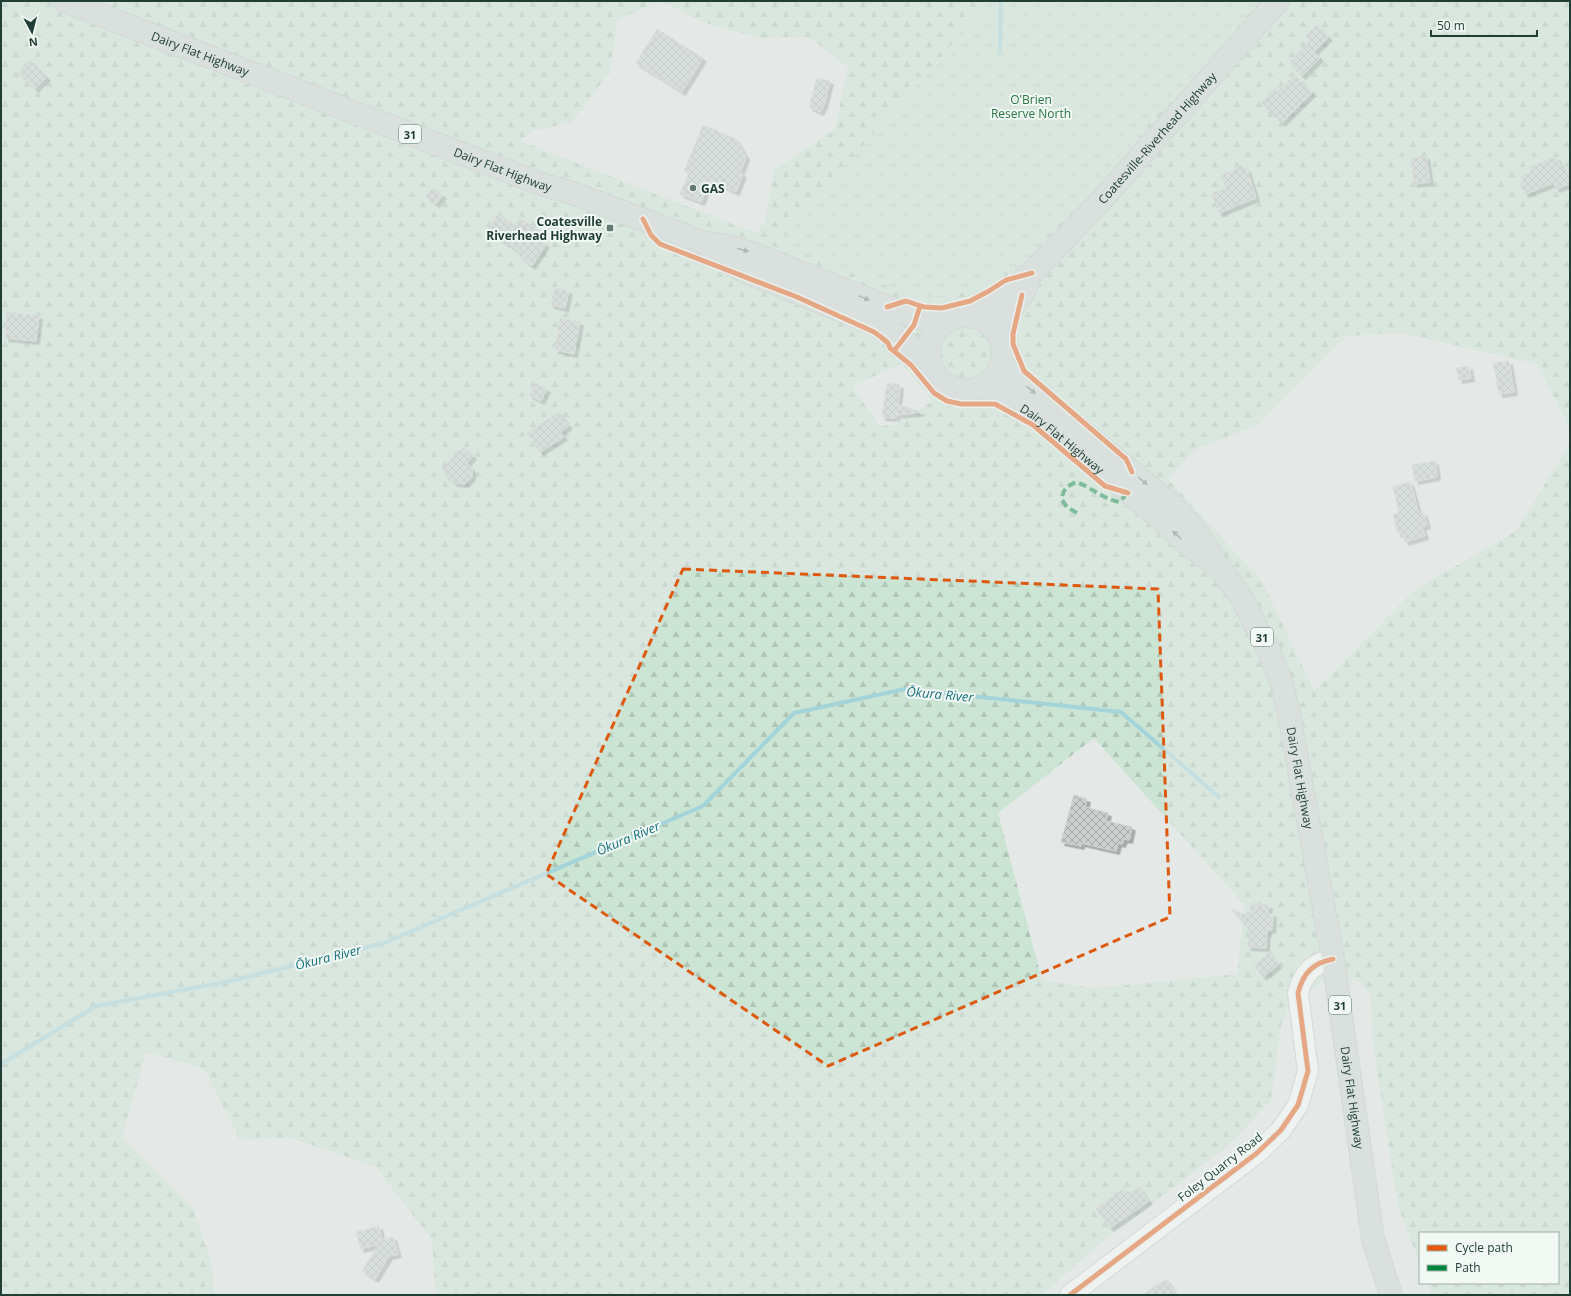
<svg xmlns="http://www.w3.org/2000/svg" width="1571" height="1296" viewBox="0 0 1571 1296" font-family="'Open Sans',sans-serif">
  <style>
    .forest { fill: url(#forest-firs); fill-rule: evenodd }
    .park { fill: url(#park-tufts) }
    .lines { fill: none; stroke-linecap: round; stroke-linejoin: round }
    .stream { stroke: #a2d4da; stroke-width: 4 }
    .building { fill: url(#building-cross-hatch); stroke: #ccd2d0; filter: url(#shadow) }
    .minor-casing { stroke: #c1c6c4; stroke-width: 22 }
    .major-casing { stroke: #bcc5c2; stroke-width: 24 }
    .minor { stroke: #fbfcfb; stroke-width: 20 }
    .major { stroke: #cdd6d3; stroke-width: 22 }
    .quiet { stroke: #00873e; stroke-width: 4; stroke-dasharray: 8 4; stroke-linecap: butt }
    .cycleway-casing { stroke: #f2f9f5; stroke-width: 8 }
    .cycleway { stroke: #e8590c; stroke-width: 5 }
    .oneway { fill: #6e827c }
    .marked { fill: none; stroke: #de580e; stroke-width: 3; stroke-dasharray: 8 5; stroke-linejoin: round }
    .poi-dot { fill: #657a73; stroke: #f2f9f5; stroke-width: 1.5 }
    .labels { text-anchor: middle; dominant-baseline: central; stroke-width: 4; stroke-linejoin: round; paint-order: stroke }
    .shield { fill: #f2f9f5; stroke: #5f766f; stroke-width: 1 }
    .shield-label { font-size: 11px; font-weight: bold; fill: #203e35 }
    .street-label { font-size: 12px; fill: #203e35; stroke: #f2f9f5 }
    .park-label { font-size: 12px; fill: #287744; stroke: #f2f9f5 }
    .poi-label { font-size: 12px; font-weight: bold; fill: #203e35; stroke: #f2f9f5; text-anchor: start }
    .water-label { font-size: 13px; font-style: italic; fill: #17707d; stroke: #f2f9f5 }
  </style>
  <defs>
    <pattern id="forest-firs" width="22" height="20" patternUnits="userSpaceOnUse"><rect width="22" height="20" fill="#cce4d3"/><path d="M5 1l3.5 6h-7zM16 11l3.5 6h-7z" fill="#afc5b6"/></pattern>
    <pattern id="park-tufts" width="24" height="20" patternUnits="userSpaceOnUse"><rect width="24" height="20" fill="#cce4d3"/><path d="M3 7l-1-3M5 7V3M7 7l1-3M15 17l-1-3M17 17v-4M19 17l1-3" fill="none" stroke="#afc5b6"/></pattern>
    <pattern id="building-cross-hatch" width="8" height="8" patternUnits="userSpaceOnUse"><rect width="8" height="8" fill="#cbd0ce"/><path d="M0 0l8 8M0 8l8-8" fill="none" stroke="#a4aaa8"/></pattern>
    <filter id="shadow"><feDropShadow dx="3.5" dy="3.5" stdDeviation="0" flood-color="#0004"/></filter>
  </defs>
  <rect width="100%" height="100%" fill="#e4e9e7"/>
  <path class="forest" d="M 1,1 L 660,1 L 618,20 L 610,72 L 572,122 L 532,131 L 520,141 L 756,233 L 765,222 L 774,170 L 835,129 L 848,67 L 809,37 L 761,38 L 705,23 L 661,1 L 1570,1 L 1570,428 L 1537,364 L 1401,333 L 1346,336 L 1257,425 L 1194,450 L 1168,479 L 1262,581 L 1314,691 L 1413,591 L 1516,531 L 1570,443 L 1570,1295 L 1432,1295 L 1427,1283 L 1558,1283 L 1558,1233 L 1420,1233 L 1420,1264 L 1398,1206 L 1373,1044 L 1371,997 L 1366,988 L 1358,981 L 1340,976 L 1323,981 L 1287,1010 L 1281,1025 L 1271,1100 L 1230,1144 L 1102,1242 L 1042,1295 L 436,1295 L 432,1240 L 376,1167 L 291,1138 L 240,1140 L 204,1069 L 146,1052 L 122,1137 L 193,1208 L 211,1261 L 214,1295 L 1,1295 ZM 902,364 L 932,401 L 895,425 L 880,426 L 852,386 ZM 1094,738 L 1245,906 L 1237,974 L 1094,988 L 1042,980 L 998,813 Z"/>
  <path class="park" d="M 990,1 L 1260,1 L 1023,263 L 961,293 L 922,299 L 777,244 Z"/>
  <g class="lines">
    <g class="stream">
      <path d="M 1000,51 L 1001,1"/>
      <path d="M 1,1064 L 96,1006 L 226,982 L 384,943 L 703,806 L 794,713 L 905,689 L 1121,712 L 1219,797"/>
    </g>
  </g>
  <g class="building">
    <path d="M 1317,25 L 1329,37 L 1314,52 L 1320,58 L 1302,76 L 1289,63 L 1310,41 L 1306,36 Z"/>
    <path d="M 657,29 L 703,58 L 682,92 L 636,63 Z"/>
    <path d="M 30,60 L 47,77 L 35,89 L 18,73 Z"/>
    <path d="M 1295,75 L 1312,93 L 1282,123 L 1261,102 L 1274,89 L 1277,92 Z"/>
    <path d="M 817,78 L 830,81 L 824,105 L 820,112 L 809,107 Z"/>
    <path d="M 703,125 L 736,139 L 746,157 L 740,173 L 743,174 L 736,192 L 710,181 L 701,202 L 680,194 L 689,173 L 684,171 Z"/>
    <path d="M 1426,156 L 1430,182 L 1414,184 L 1411,158 Z"/>
    <path d="M 1556,157 L 1563,170 L 1570,168 L 1570,184 L 1556,189 L 1554,183 L 1525,194 L 1521,185 L 1524,183 L 1521,176 L 1531,172 L 1529,167 Z"/>
    <path d="M 1242,165 L 1244,170 L 1247,169 L 1256,198 L 1219,213 L 1212,193 L 1226,188 L 1221,176 Z"/>
    <path d="M 433,188 L 443,195 L 436,204 L 426,197 Z"/>
    <path d="M 497,214 L 515,225 L 520,218 L 541,232 L 537,238 L 546,244 L 532,266 L 521,258 L 523,254 L 487,231 Z"/>
    <path d="M 555,288 L 569,291 L 565,308 L 551,305 Z"/>
    <path d="M 7,312 L 39,316 L 36,341 L 5,338 Z"/>
    <path d="M 560,318 L 580,322 L 574,354 L 555,350 Z"/>
    <path d="M 1509,361 L 1514,392 L 1499,394 L 1493,363 Z"/>
    <path d="M 1469,366 L 1471,378 L 1459,380 L 1456,368 Z"/>
    <path d="M 535,383 L 547,389 L 541,401 L 529,395 Z"/>
    <path d="M 887,383 L 900,385 L 898,405 L 921,412 L 896,415 L 896,418 L 882,417 Z"/>
    <path d="M 559,412 L 569,426 L 560,432 L 564,437 L 540,452 L 527,433 Z"/>
    <path d="M 463,447 L 473,456 L 467,463 L 472,469 L 472,477 L 465,484 L 454,483 L 443,473 L 443,468 Z"/>
    <path d="M 1435,461 L 1437,477 L 1415,481 L 1412,465 Z"/>
    <path d="M 1410,482 L 1419,514 L 1424,513 L 1427,525 L 1422,527 L 1425,536 L 1405,542 L 1402,532 L 1398,534 L 1393,515 L 1399,513 L 1393,487 Z"/>
    <path d="M 1074,795 L 1087,799 L 1085,807 L 1108,813 L 1106,821 L 1132,827 L 1129,840 L 1124,839 L 1122,844 L 1118,843 L 1116,851 L 1081,843 L 1081,846 L 1061,842 Z"/>
    <path d="M 1251,904 L 1269,905 L 1268,913 L 1273,914 L 1272,930 L 1267,930 L 1266,948 L 1247,947 L 1250,931 L 1231,909 L 1250,917 Z"/>
    <path d="M 1269,953 L 1278,965 L 1263,977 L 1254,965 Z"/>
    <path d="M 1139,1187 L 1149,1201 L 1110,1228 L 1096,1208 L 1124,1188 L 1128,1194 Z"/>
    <path d="M 379,1226 L 382,1240 L 393,1237 L 398,1254 L 389,1256 L 375,1279 L 362,1271 L 379,1244 L 361,1249 L 356,1232 Z"/>
    <path d="M 1166,1279 L 1176,1295 L 1142,1295 Z"/>
  </g>
  <g class="lines">
    <g class="minor-casing">
      <path id="minor" d="M 1070,1295 L 1257,1153 L 1281,1130 L 1298,1105 L 1308,1071 L 1298,993 C 1303,973 1313,963 1333,959"/>
    </g>
    <g class="major-casing">
      <g id="major">
        <path id="s1" d="M 64,1 L 541,184 L 570,192 L 705,243 L 727,262 L 744,271 L 891,331 L 929,359"/>
        <path d="M 705,243 L 728,246 L 751,253 L 893,309 L 941,325"/>
        <circle cx="966" cy="353" r="37"/>
        <path id="s2" d="M 975,317 L 1032,273 L 1098,204 L 1278,1"/>
        <path d="M 996,330 L 1022,295 L 1028,281"/>
        <path d="M 1001,365 L 1169,502 L 1193,528 L 1211,553"/>
        <path id="s3" d="M 986,384 L 1035,415 L 1156,515 L 1185,542 L 1219,567 L 1240,595 L 1270,653 L 1282,684 L 1289,714 L 1333,959 L 1373,1239 L 1391,1295"/>
      </g>
    </g>
    <use href="#minor" class="minor"/>
    <use href="#major" class="major"/>
    <path class="quiet" d="M 1077,513 L 1067,507 L 1062,500 C 1062,490 1067,486 1076,482 C 1091,487 1103,499 1119,502 L 1128,493"/>
    <g class="cycleway-casing">
      <g id="cycleway">
        <path d="M 643,219 L 651,235 L 660,244 L 797,297 L 874,332 L 881,337 L 888,343 L 890,348 L 911,365 L 934,393 L 947,401 L 961,404 L 995,404 L 1033,425 L 1105,486 L 1128,493"/>
        <path d="M 1022,295 L 1013,334 L 1013,344 L 1024,371 L 1126,459 L 1132,472"/>
        <path d="M 887,307 L 906,301 L 924,307 L 942,308 L 970,301 L 989,291 L 1006,280 L 1032,273"/>
        <path d="M 894,351 L 914,325 L 920,306"/>
        <path d="M 1070,1295 L 1257,1153 L 1281,1130 L 1298,1105 L 1308,1071 L 1298,993 C 1303,973 1313,963 1333,959"/>
      </g>
    </g>
    <use href="#cycleway" class="cycleway"/>
  </g>
  <defs><path id="oneway-solid" d="M-6-.8H1V-3.2L6.5 0L1 3.2V.8H-6Z"/></defs>
  <g class="oneway">
    <use href="#oneway-solid" transform="translate(743 250) rotate(16)"/>
    <use href="#oneway-solid" transform="translate(864 298) rotate(22)"/>
    <use href="#oneway-solid" transform="translate(1031 390) rotate(39)"/>
    <use href="#oneway-solid" transform="translate(1143 481) rotate(39)"/>
    <use href="#oneway-solid" transform="translate(1177 535) rotate(-137)"/>
  </g>
  <path d="M0 0H1571V1296H0ZM 683,569 L 1158,589 L 1170,917 L 828,1066 L 546,874 Z" fill="#e4e9e7" fill-opacity=".55" fill-rule="evenodd"/>
  <path class="marked" d="M 683,569 L 1158,589 L 1170,917 L 828,1066 L 546,874 Z"/>
  <g class="poi-dot">
    <circle cx="693" cy="188" r="4"/>
    <rect x="606" y="224" width="8" height="8" rx="2"/>
  </g>
  <g class="labels">
    <g class="shield">
      <rect x="399" y="125" width="22" height="18" rx="3"/>
      <rect x="1251" y="628" width="22" height="18" rx="3"/>
      <rect x="1329" y="996" width="22" height="18" rx="3"/>
    </g>
    <g class="shield-label">
      <text x="410" y="134">31</text>
      <text x="1262" y="637">31</text>
      <text x="1340" y="1005">31</text>
    </g>
    <g class="street-label">
      <text stroke="none"><textPath href="#s1" startOffset="146">Dairy Flat Highway</textPath></text>
      <text stroke="none"><textPath href="#s2" startOffset="256">Coatesville-Riverhead Highway</textPath></text>
      <text stroke="none"><textPath href="#s1" startOffset="470">Dairy Flat Highway</textPath></text>
      <text stroke="none"><textPath href="#s3" startOffset="94">Dairy Flat Highway</textPath></text>
      <text stroke="none"><textPath href="#s3" startOffset="526">Dairy Flat Highway</textPath></text>
      <text stroke="none"><textPath href="#s3" startOffset="850">Dairy Flat Highway</textPath></text>
      <text transform="translate(1220 1167) rotate(-38)">Foley Quarry Road</text>
    </g>
    <g class="park-label">
      <text x="1031" y="99">O'Brien<tspan x="1031" dy="14">Reserve North</tspan></text>
    </g>
    <g class="poi-label">
      <text x="701" y="188">GAS</text>
      <text x="602" y="221" text-anchor="end">Coatesville<tspan x="602" dy="14">Riverhead Highway</tspan></text>
    </g>
    <g class="water-label">
      <text transform="translate(940 694) rotate(5)">Ōkura River</text>
      <text transform="translate(628 838) rotate(-23)">Ōkura River</text>
      <text transform="translate(328 957) rotate(-14)">Ōkura River</text>
    </g>
  </g>
  <rect width="1571" height="1296" fill="none" stroke="#203e35" stroke-width="4"/>
  <rect x="1419" y="1232" width="140" height="52" fill="#f2f9f5" stroke="#9eaea8"/>
  <rect x="1427" y="1245" width="20" height="6" fill="#e8590c" stroke="#9eaea8"/>
  <text x="1455" y="1252" font-size="12" fill="#203e35">Cycle path</text>
  <rect x="1427" y="1265" width="20" height="6" fill="#00873e" stroke="#9eaea8"/>
  <text x="1455" y="1272" font-size="12" fill="#203e35">Path</text>
  <g transform="translate(32 32) rotate(173)" stroke="#f2f9f5" stroke-width="3" paint-order="stroke">
  <path d="M0-3L7 15L0 10L-7 15Z" fill="#203e35"/>
  <text y="-6" font-size="11" font-weight="bold" text-anchor="middle" fill="#203e35">N</text>
  </g>
  <path d="M1431 30v6h106v-6" fill="none" stroke="#203e35" stroke-width="2"/>
  <text x="1437" y="30" font-size="12" fill="#203e35" stroke="#f2f9f5" stroke-width="3" paint-order="stroke">50 m</text>
</svg>
